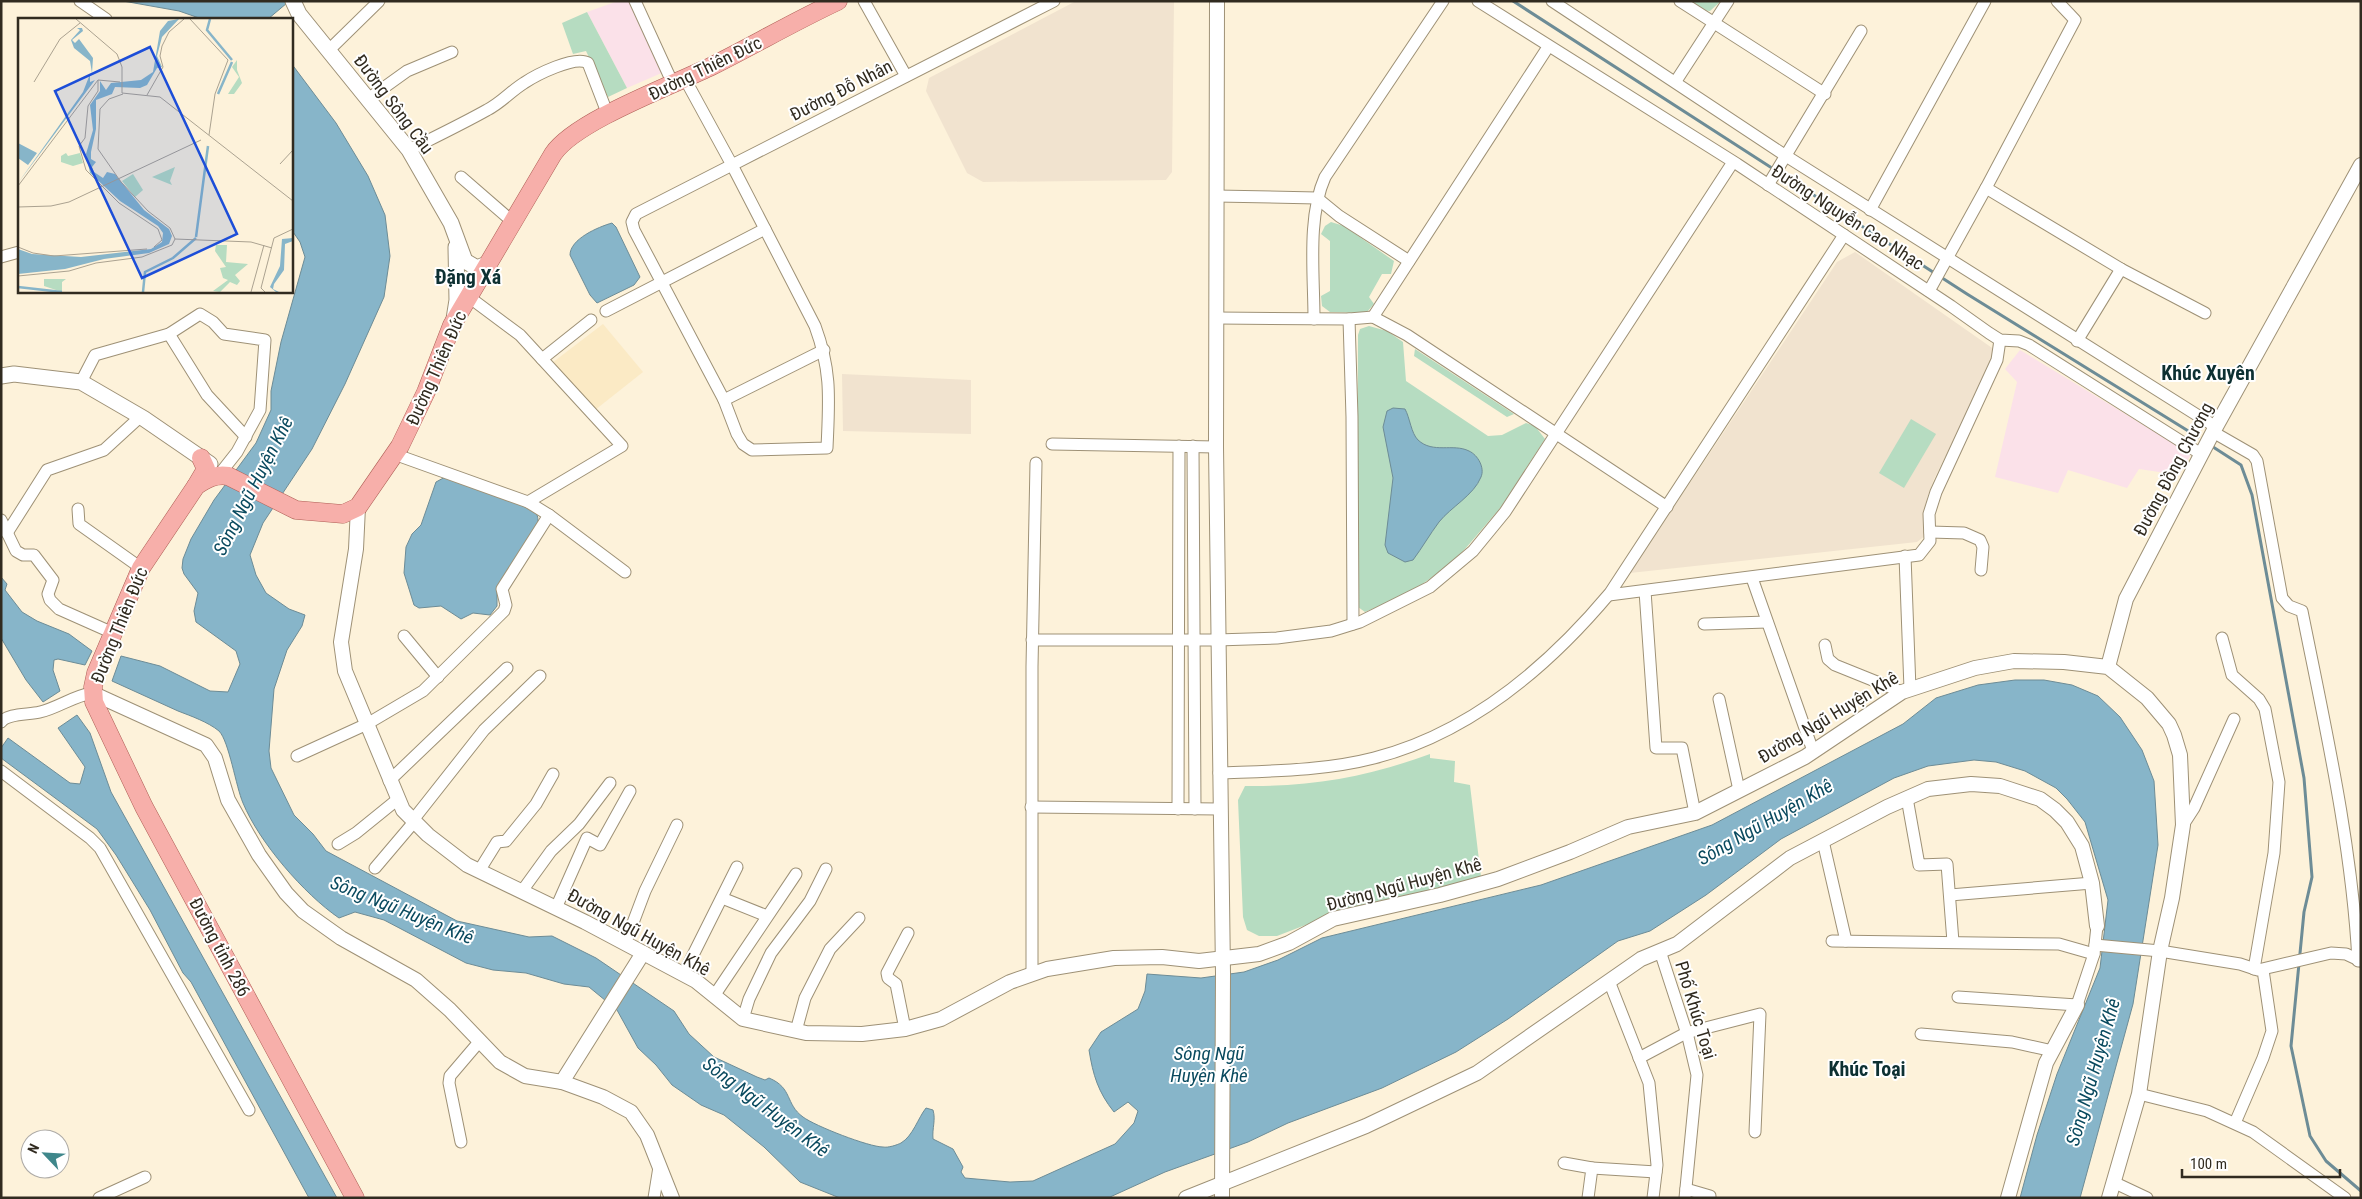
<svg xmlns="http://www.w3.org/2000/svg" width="2362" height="1199" viewBox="0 0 2362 1199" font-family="'Roboto Condensed',sans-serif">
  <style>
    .commercial { fill: #fbe1e9 }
    .built { fill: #fbeac5 }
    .education { fill: #f1e3cf }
    .green { fill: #b6dcc1 }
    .water { fill: #87b5c9; stroke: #6d8c96 }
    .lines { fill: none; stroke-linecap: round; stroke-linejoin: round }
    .stream { stroke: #6d8c96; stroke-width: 3 }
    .minor-casing { stroke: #9e9176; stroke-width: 13 }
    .tertiary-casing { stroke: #9e9176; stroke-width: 16 }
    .secondary-casing { stroke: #9e9176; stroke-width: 17 }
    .primary-casing { stroke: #ae5e55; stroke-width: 19 }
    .minor { stroke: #fff; stroke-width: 11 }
    .tertiary { stroke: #fff; stroke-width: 14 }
    .secondary { stroke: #fff; stroke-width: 15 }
    .primary { stroke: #f7afaa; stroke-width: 18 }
    .labels { text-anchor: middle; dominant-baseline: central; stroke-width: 4; stroke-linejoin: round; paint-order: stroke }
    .street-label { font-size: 18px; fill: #312b20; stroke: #fff }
    .water-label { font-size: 19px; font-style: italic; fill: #0a4a5f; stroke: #fff }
    .quarter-label { font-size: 20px; font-weight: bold; fill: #0d3032; stroke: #fff }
    .inset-river { fill: none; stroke: #87b5c9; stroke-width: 2.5 }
    .inset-road { fill: none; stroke: #aba290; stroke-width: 1 }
    .view { fill: #1d4ed8; fill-opacity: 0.15; stroke: #1d4ed8; stroke-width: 2.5 }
    .inset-edge { fill: none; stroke: #312b20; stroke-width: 2.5 }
  </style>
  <rect width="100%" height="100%" fill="#fdf2da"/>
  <g class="commercial">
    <path d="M 618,1 L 630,1 L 664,72 L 627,88 L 587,12 Z"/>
    <path d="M 2020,350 L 2191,454 L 2179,475 L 2139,469 L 2127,488 L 2068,470 L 2058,493 L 1995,477 L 2017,382 L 2005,369 Z"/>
  </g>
  <path class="built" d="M 603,324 L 643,372 L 595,410 L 552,363 Z"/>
  <g class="education">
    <path d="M 1076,1 L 1174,1 L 1172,172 L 1166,180 L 983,182 L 967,173 L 926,91 L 929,78 Z"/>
    <path d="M 1855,252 L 1995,350 L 1996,356 L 1934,479 L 1927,498 L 1925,536 L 1917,542 L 1630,573 L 1837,262 Z"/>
    <path d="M 842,374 L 971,380 L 971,434 L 843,431 Z"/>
  </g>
  <g class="green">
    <path d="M 1689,1 L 1721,1 L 1710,11 L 1702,10 Z"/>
    <path d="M 587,12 L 627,88 L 608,97 L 586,51 L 573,54 L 562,23 Z"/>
    <path d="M 1331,222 L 1344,226 L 1394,261 L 1391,274 L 1382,274 L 1369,297 L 1374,304 L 1366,313 L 1330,312 L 1322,306 L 1321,296 L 1330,291 L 1330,241 L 1321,234 L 1325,226 Z"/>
    <path d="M 1369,326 L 1387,331 L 1403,342 L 1406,381 L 1488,436 L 1502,435 L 1526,423 L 1535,426 L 1545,439 L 1501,507 L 1465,549 L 1446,567 L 1410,593 L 1365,612 L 1358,607 L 1357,580 L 1358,335 L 1360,329 Z"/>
    <path d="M 1415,349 L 1514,414 L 1507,417 L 1414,356 Z"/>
    <path d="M 1911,419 L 1936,434 L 1904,488 L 1879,473 Z"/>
    <path d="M 1430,754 L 1430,758 L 1455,761 L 1454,782 L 1470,785 L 1481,877 L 1334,914 L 1277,936 L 1259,936 L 1247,930 L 1243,917 L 1238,800 L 1245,786 C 1311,787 1367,777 1430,754 Z"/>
  </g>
  <g class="water">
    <path d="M 123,1 L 286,1 L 287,3 L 268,19 L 202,19 L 179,11 Z"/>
    <path d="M 291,63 L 336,123 L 368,176 L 385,215 L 390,256 L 384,297 L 345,384 L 312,449 L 263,523 L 250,555 L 256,575 L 266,593 L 289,609 L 305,615 L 302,626 L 287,650 L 274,689 L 269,751 L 271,768 L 294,815 L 313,834 L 326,851 L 457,921 L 529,937 L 552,936 L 596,958 L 674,1011 L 689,1034 L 714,1057 L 757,1077 L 765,1080 L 769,1078 C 793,1088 785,1104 803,1117 C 815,1126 869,1147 883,1147 C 888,1148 897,1145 901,1143 C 913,1136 918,1118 926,1108 L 933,1110 C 936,1120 932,1128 933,1139 L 953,1149 L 963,1167 L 961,1172 L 965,1178 L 1010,1182 L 1033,1181 L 1115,1144 L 1134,1123 L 1138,1111 L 1128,1102 L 1114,1112 C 1098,1092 1093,1075 1089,1050 L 1101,1032 L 1138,1009 L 1145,991 L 1147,974 L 1201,978 L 1244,972 L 1278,960 L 1322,938 L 1541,885 L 1712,825 L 1903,724 L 1936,698 L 1978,685 L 2015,680 L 2044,680 L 2072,685 L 2098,696 L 2120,717 L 2142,750 L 2154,781 L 2158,845 L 2133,1004 L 2080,1198 L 2020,1198 L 2037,1135 L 2057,1074 L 2100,968 L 2108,900 L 2085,822 L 2067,799 L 2056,788 L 2025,771 L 1996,762 L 1974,760 L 1928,766 L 1894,778 L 1781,839 L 1706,895 L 1650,931 L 1618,941 L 1508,1019 L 1456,1052 L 1382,1088 L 1288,1123 L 1248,1142 L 1165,1172 L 1110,1197 L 840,1198 L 800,1182 L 764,1147 L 724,1115 L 701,1105 L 672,1085 L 656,1065 L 638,1048 L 617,1010 L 589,987 L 564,984 L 526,973 L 493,970 L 466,963 L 384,920 L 355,912 L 339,918 C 304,894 259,842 243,803 C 236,787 229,741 219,731 C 208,722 191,716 178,711 C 156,701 134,691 112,681 L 121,656 L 160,666 L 210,691 L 228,692 L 240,664 L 236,651 L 196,622 L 194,611 L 198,593 L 184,574 L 182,568 L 183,559 L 191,539 L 214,500 L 256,443 L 271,410 L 271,391 L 281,342 L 305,257 L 300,242 L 291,229 Z"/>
    <path d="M 612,223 L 616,227 L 640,277 L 634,285 L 597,303 L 590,295 L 570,255 C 570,239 598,227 612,223 Z"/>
    <path d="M 1393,408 L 1405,409 C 1410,418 1411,433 1418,440 C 1433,454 1453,443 1469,451 C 1478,455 1485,468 1481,477 C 1474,495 1451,507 1439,522 C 1430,534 1422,548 1413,560 L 1405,562 L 1388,553 L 1385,545 L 1393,478 L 1383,427 L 1387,411 Z"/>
    <path d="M 447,476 C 464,483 525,500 535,512 C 538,515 538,519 538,523 L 497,588 L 497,606 L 490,615 L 473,613 L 461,619 L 441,606 L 419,608 L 414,605 L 404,573 L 406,547 L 412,534 L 421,525 L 436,482 Z"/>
    <path d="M 1,577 L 7,584 L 5,590 L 22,612 L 37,621 L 69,634 L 92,651 L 85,665 L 58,659 L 54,660 L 53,670 L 60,691 L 43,702 L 26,680 L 1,638 Z"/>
    <path d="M 77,715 L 90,733 L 111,792 L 337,1198 L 309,1198 L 191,982 L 183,973 L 150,910 L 116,855 L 97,829 L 1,758 L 1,748 L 8,738 L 70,783 L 80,784 L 85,767 L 58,728 Z"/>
  </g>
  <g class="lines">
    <g class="stream">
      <path d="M 1513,1 L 1967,294 L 2198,437"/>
      <path d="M 2210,445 L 2241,465 L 2252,495 L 2304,778 L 2312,877 L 2304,912 L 2291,1046 L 2310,1136 L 2326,1161 L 2361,1191"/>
    </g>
    <g class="minor-casing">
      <g id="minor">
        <path d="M 80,1 L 106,19"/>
        <path d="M 635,1 L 673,84"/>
        <path d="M 864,1 L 906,76"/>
        <path d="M 1478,1 L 1737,164 L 1951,306 L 1989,333 L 2000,340 L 2019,341 L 2029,345 L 2201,454"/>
        <path d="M 1552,1 L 1786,156 L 2216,427"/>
        <path d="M 1680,1 L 1825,94"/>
        <path d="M 2057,1 L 2075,20 L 1986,188 L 2121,269 L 2205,313"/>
        <path d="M 329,50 L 379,1"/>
        <path d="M 685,79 L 732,165 L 1054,1"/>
        <path d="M 1676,81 L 1728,1"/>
        <path d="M 368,99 L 407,71 L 452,52"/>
        <path d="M 409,150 C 435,137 462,124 487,110 C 501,103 511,91 524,83 C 536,75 575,55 588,63 L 608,115"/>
        <path d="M 732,165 L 815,326 C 832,372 829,400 827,448 L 752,450 L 743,444 L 737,434 L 724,400 L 634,230 L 632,222 L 636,214 Z"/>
        <path d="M 461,177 L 513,222"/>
        <path d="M 1768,185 L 1861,31"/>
        <path d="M 1216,196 L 1317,198 L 1339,216 L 1409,261"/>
        <path d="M 1870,210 L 1985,1"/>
        <path d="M 1,257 L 19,252"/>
        <path d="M 1929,291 L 1986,188"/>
        <path d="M 606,311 L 765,229"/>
        <path d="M 1373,317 L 1548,47"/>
        <path d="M 1217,318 L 1349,319 L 1373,317 L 1407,335 L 1667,507"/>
        <path d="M 1314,319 C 1314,274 1307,217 1325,177 L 1443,1"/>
        <path d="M 1349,319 L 1352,417 L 1353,624"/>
        <path d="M 169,334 L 207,395 L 246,437"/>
        <path d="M 2077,341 L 2121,269"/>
        <path d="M 542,359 L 591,320"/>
        <path d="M 81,382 L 95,355 L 169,334 L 200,314 L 213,322 L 224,334 L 265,340 L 260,410 L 237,452 L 222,471"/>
        <path d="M 724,400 L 824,350"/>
        <path d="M 2213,432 L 2253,455 L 2257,461 L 2282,598 L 2289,606 L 2302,611 C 2325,726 2352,844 2358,961"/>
        <path d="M 1052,444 L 1216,447"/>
        <path d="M 1193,446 L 1195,809"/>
        <path d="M 394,454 L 528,502 L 622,446 L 520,335 L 469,297"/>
        <path d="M 528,502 L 549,515 L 625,572"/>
        <path d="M 78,509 L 79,524 L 141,568"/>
        <path d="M 1,520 L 16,551 L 23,555 L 34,555 L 53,580 L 48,594 L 50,600 L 59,609 L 113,633"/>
        <path d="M 1930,532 L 1964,533 L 1980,540 L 1983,547 L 1981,570"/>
        <path d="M 7,533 L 47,470 L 104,450 L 140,417"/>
        <path d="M 1905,556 L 1910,689"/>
        <path d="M 1752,578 L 1813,751"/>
        <path d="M 1645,591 L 1656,748 L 1682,748 L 1695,813"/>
        <path d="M 1609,595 L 1919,555 L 1930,541 L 1929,514 L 1936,492 L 1997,360 L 2000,340"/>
        <path d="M 1704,624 L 1767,622"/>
        <path d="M 404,636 L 438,677"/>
        <path d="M 2222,638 L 2232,675 L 2259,699 L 2265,709 L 2279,782 L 2274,853 L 2254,969"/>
        <path d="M 1032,640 L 1217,640 L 1277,638 L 1331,631 L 1360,622 L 1430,587 L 1473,551 L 1505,512 L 1733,162"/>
        <path d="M 1825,645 L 1828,659 L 1835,665 L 1902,692"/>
        <path d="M 1719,699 L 1739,790"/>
        <path d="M 1,722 C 8,713 29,715 40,712 C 58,708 73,696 92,693"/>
        <path d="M 297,756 L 367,724 L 423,691 L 504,611 L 506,605 L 502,589 L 549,515"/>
        <path d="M 1,771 L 90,838 L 100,848 L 249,1110"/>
        <path d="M 1219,773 C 1270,771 1324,771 1374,758 C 1471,733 1548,667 1610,593 L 1844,235"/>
        <path d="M 389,781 L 507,668"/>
        <path d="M 1907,798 L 1919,865 L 1947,864 L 1953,942"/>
        <path d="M 1031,807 L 1219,809"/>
        <path d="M 1178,809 L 1179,446"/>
        <path d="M 413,820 L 484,730 L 540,676"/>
        <path d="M 2183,825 L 2194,808 L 2234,719"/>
        <path d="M 1823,841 L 1846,941"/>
        <path d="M 338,844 L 356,833 L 398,799"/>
        <path d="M 375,868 L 414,822"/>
        <path d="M 479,871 L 497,842 L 506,841 L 536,804 L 553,774"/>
        <path d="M 522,891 L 551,851 L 579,824 L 610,783"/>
        <path d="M 1950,895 L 2092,883"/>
        <path d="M 722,898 L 767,916"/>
        <path d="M 556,908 L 587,838 L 600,845 L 630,791"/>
        <path d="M 1832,941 L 2059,944 L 2094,954"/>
        <path d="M 625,944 L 645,891 L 677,825"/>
        <path d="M 2095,945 L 2160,951 L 2240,964 L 2258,970 L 2331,953 L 2346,954 L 2361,961"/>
        <path d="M 1660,951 L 1688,1037 L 1697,1075 L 1685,1198"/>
        <path d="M 1032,974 L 1032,667 L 1036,463"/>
        <path d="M 683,975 L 737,867"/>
        <path d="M 1609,981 L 1649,1083 L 1657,1165 L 1653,1198"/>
        <path d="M 714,996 L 796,874"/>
        <path d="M 1958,997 L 2077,1005 L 2094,954 L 2097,926"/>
        <path d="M 743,1019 L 749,999 L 771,953 L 810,901 L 826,869"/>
        <path d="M 905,1029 L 896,984 L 888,978 L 887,973 L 908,933"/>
        <path d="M 796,1031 L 805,998 L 830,949 L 859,918"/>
        <path d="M 1921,1034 L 2012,1042 L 2053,1051"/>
        <path d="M 1639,1058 L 1686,1033 L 1760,1014 L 1755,1132"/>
        <path d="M 2139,1094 L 2207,1111 L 2253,1132 L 2345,1198"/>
        <path d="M 2235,1123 L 2263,1058 L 2272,1031 L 2263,970"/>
        <path d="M 461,1142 L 449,1083 L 450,1076 L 479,1042"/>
        <path d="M 1564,1163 L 1592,1168 L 1588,1198"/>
        <path d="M 1592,1168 L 1656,1172"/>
        <path d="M 2113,1182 L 2147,1198"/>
        <path d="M 1686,1189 L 1710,1196 L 1710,1198"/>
        <path d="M 99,1198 L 145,1177"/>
        <path d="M 654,1198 L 659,1167"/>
      </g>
    </g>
    <g class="tertiary-casing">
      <g id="tertiary">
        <path d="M 1217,1 L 1216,447 L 1223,973 L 1222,1198"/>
        <path d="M 358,507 L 356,549 L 341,642 L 345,671 L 403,810 L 428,835 L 467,865 L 585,922 L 696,981 L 743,1019 L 806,1033 L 862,1034 L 905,1029 L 941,1019 L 1010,982 L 1047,969 L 1114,958 L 1162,957 L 1199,961 L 1259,954 L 1289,943 L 1333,919 L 1440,895 L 1498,879 L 1570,852 L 1628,827 L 1695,813 L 1805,757 L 1902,692 L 1975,668 L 2014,661 L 2064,662 L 2108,667 L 2147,698 L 2169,724 L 2174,735 L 2180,755 L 2183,825 L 2172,898 L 2160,951 L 2139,1094 L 2109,1198"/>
        <path d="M 2108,667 L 2126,599 L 2213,432 L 2361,165"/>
        <path d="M 92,693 L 206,745 L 215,758 L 228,800 L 259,855 L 286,893 L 303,911 L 341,938 L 416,980 L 450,1010 L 500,1062 L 525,1076 L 562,1082 L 603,1097 L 631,1112 L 647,1135 L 672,1198"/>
        <path d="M 562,1082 L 643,953"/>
        <path d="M 1186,1198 L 1366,1126 L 1477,1073 L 1641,959 L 1677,944 L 1790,858 L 1887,807 L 1928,789 L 1971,784 L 2000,786 L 2040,799 L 2055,810 L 2067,822 L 2082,846 L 2092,883 L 2097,926"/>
        <path d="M 2008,1198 L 2046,1063 L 2077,1005"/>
      </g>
    </g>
    <g class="secondary-casing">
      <g id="secondary">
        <path d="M 293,1 L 299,14 L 409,150 L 451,223 L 465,261 L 477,268 L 489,263"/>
        <path d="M 454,319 L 457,300 L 456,247"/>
        <path d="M 1,376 L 14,374 L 81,382 L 143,418 L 210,464"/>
      </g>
    </g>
    <g class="primary-casing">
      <g id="primary">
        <path d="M 196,486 L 206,469 L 201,458"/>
        <path d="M 355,1198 L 144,807 L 94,702 L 93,687 L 96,673 L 141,568 L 196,486 C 206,479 215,474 228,476 L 296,510 L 343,514 L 358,507 L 400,446 L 426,392 L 452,325 L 553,154 C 575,121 673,85 712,66 C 754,45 795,21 838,1"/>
      </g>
    </g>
    <use href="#minor" class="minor"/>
    <use href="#tertiary" class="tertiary"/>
    <use href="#secondary" class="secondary"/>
    <use href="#primary" class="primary"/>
  </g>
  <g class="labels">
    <g class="street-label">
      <text transform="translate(705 68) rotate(-26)">Đường Thiên Đức</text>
      <text transform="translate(841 90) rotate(-27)">Đường Đỗ Nhân</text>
      <text transform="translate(394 104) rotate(53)">Đường Sông Cầu</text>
      <text transform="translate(1848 217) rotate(33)">Đường Nguyễn Cao Nhạc</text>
      <text transform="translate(436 368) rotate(-66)">Đường Thiên Đức</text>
      <text transform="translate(2173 469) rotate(-62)">Đường Đồng Chương</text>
      <text transform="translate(119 625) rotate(-68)">Đường Thiên Đức</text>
      <text transform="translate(1828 717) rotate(-31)">Đường Ngũ Huyện Khê</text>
      <text transform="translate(1404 884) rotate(-15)">Đường Ngũ Huyện Khê</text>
      <text transform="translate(639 932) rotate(29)">Đường Ngũ Huyện Khê</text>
      <text transform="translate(220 947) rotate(62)">Đường tỉnh 286</text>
      <text transform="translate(1696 1010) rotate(73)">Phố Khúc Toại</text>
    </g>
    <g class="water-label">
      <text transform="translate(253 486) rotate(-63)">Sông Ngũ Huyện Khê</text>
      <text transform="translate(1765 822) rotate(-30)">Sông Ngũ Huyện Khê</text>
      <text transform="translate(402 910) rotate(22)">Sông Ngũ Huyện Khê</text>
      <text x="1209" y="1053">Sông Ngũ<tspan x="1209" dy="22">Huyện Khê</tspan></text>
      <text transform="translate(2093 1072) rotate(-74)">Sông Ngũ Huyện Khê</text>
      <text transform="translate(766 1107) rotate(37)">Sông Ngũ Huyện Khê</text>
    </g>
    <g class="quarter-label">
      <text x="468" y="277">Đặng Xá</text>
      <text x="2208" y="373">Khúc Xuyên</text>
      <text x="1867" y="1069">Khúc Toại</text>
    </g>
  </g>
  <g transform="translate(18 18)">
    <rect width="275" height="275" fill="#fdf2da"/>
    <path d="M 219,42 L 219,52 L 224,65 L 216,76 L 210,76 L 221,59 L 214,49 ZM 48,135 L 50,138 L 62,135 L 65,145 L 55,148 L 43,144 L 43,138 ZM 157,149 L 152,163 L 154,167 L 134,159 ZM 115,156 L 125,172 L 117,179 L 104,163 ZM 198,227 L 209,227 L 208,244 L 230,246 L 217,257 L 222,263 L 219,267 L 212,264 L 202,274 L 195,273 L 210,262 L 205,260 L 202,250 L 208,249 L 197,233 ZM 26,261 L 48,261 L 44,264 L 44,274 L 26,268 Z" fill="#b6dcc1"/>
    <path d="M 161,1 L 144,19 L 139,38 L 144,49 L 139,50 L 129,67 L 122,70 L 97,69 L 94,76 L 78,82 L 78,111 L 73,134 L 73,141 L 78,144 L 74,149 L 76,154 L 85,160 L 89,154 L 97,156 L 126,192 L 151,211 L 154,218 L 151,226 L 131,235 L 86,241 L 47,251 L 0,256 L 0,231 L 14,236 L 63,239 L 133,231 L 144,224 L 145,215 L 140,208 L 102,183 L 72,155 L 68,136 L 75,112 L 72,87 L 82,73 L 82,63 L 88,72 L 93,65 L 123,62 L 135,54 L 142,13 L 150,3 ZM 59,10 L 64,10 L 65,13 L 54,22 L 57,25 L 61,21 L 75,40 L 74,55 L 72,43 L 56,30 L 53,22 L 62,12 ZM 72,56 L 72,64 L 77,62 L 0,165 L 65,74 ZM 0,125 L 19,135 L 10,147 L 0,140 ZM 275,220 L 275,223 L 267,226 L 266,252 L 256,266 L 255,271 L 261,274 L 258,274 L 252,269 L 262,248 L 264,221 Z" fill="#87b5c9"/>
    <path class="inset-river" d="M 192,1 L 189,12 L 214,42M 200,76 L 214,44M 178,219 L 190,128M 0,269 L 44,274M 125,274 L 127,254 L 155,240 L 178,220"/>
    <path class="inset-road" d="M 58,1 L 99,36 L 104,49 L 104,75 L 142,79 L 275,183M 172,1 L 210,42 L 197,76 L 191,117M 80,62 L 80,73 L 70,88 L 67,120 L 61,128 L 68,152 L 101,185 L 140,211 L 144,222 L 136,229M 16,64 L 42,21 L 62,5M 129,77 L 145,49 L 142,38 L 144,28 L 151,14 L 166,1M 262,146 L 275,132M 0,168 L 80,62 L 102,64M 0,189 L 33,188 L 51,184 L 183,122M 157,221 L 233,224 L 254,230M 0,229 L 15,235 L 36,238 L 129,231M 0,258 L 51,253 L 78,245 L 124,239 L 154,227 L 157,221 L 152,210 L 130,193 L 103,164 L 80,131 L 82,91 L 91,81 L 105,76M 233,274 L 246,227M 247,274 L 243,270 L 256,220 L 275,211"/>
    <path class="view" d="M 132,29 L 219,216 L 124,260 L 37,73 Z"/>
    <rect width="275" height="275" class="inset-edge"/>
  </g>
  <rect width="2362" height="1199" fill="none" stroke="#312b20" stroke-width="5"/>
  <g transform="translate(45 1154) rotate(295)"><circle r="24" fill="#ffffff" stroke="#adaaa6"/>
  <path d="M0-4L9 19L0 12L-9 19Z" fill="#3f878b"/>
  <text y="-8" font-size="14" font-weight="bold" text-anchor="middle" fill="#312b20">N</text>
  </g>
  <path d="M2182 1169v8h158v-8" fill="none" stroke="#312b20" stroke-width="2.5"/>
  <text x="2190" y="1169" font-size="15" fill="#312b20" stroke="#ffffff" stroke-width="4" paint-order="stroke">100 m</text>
</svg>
